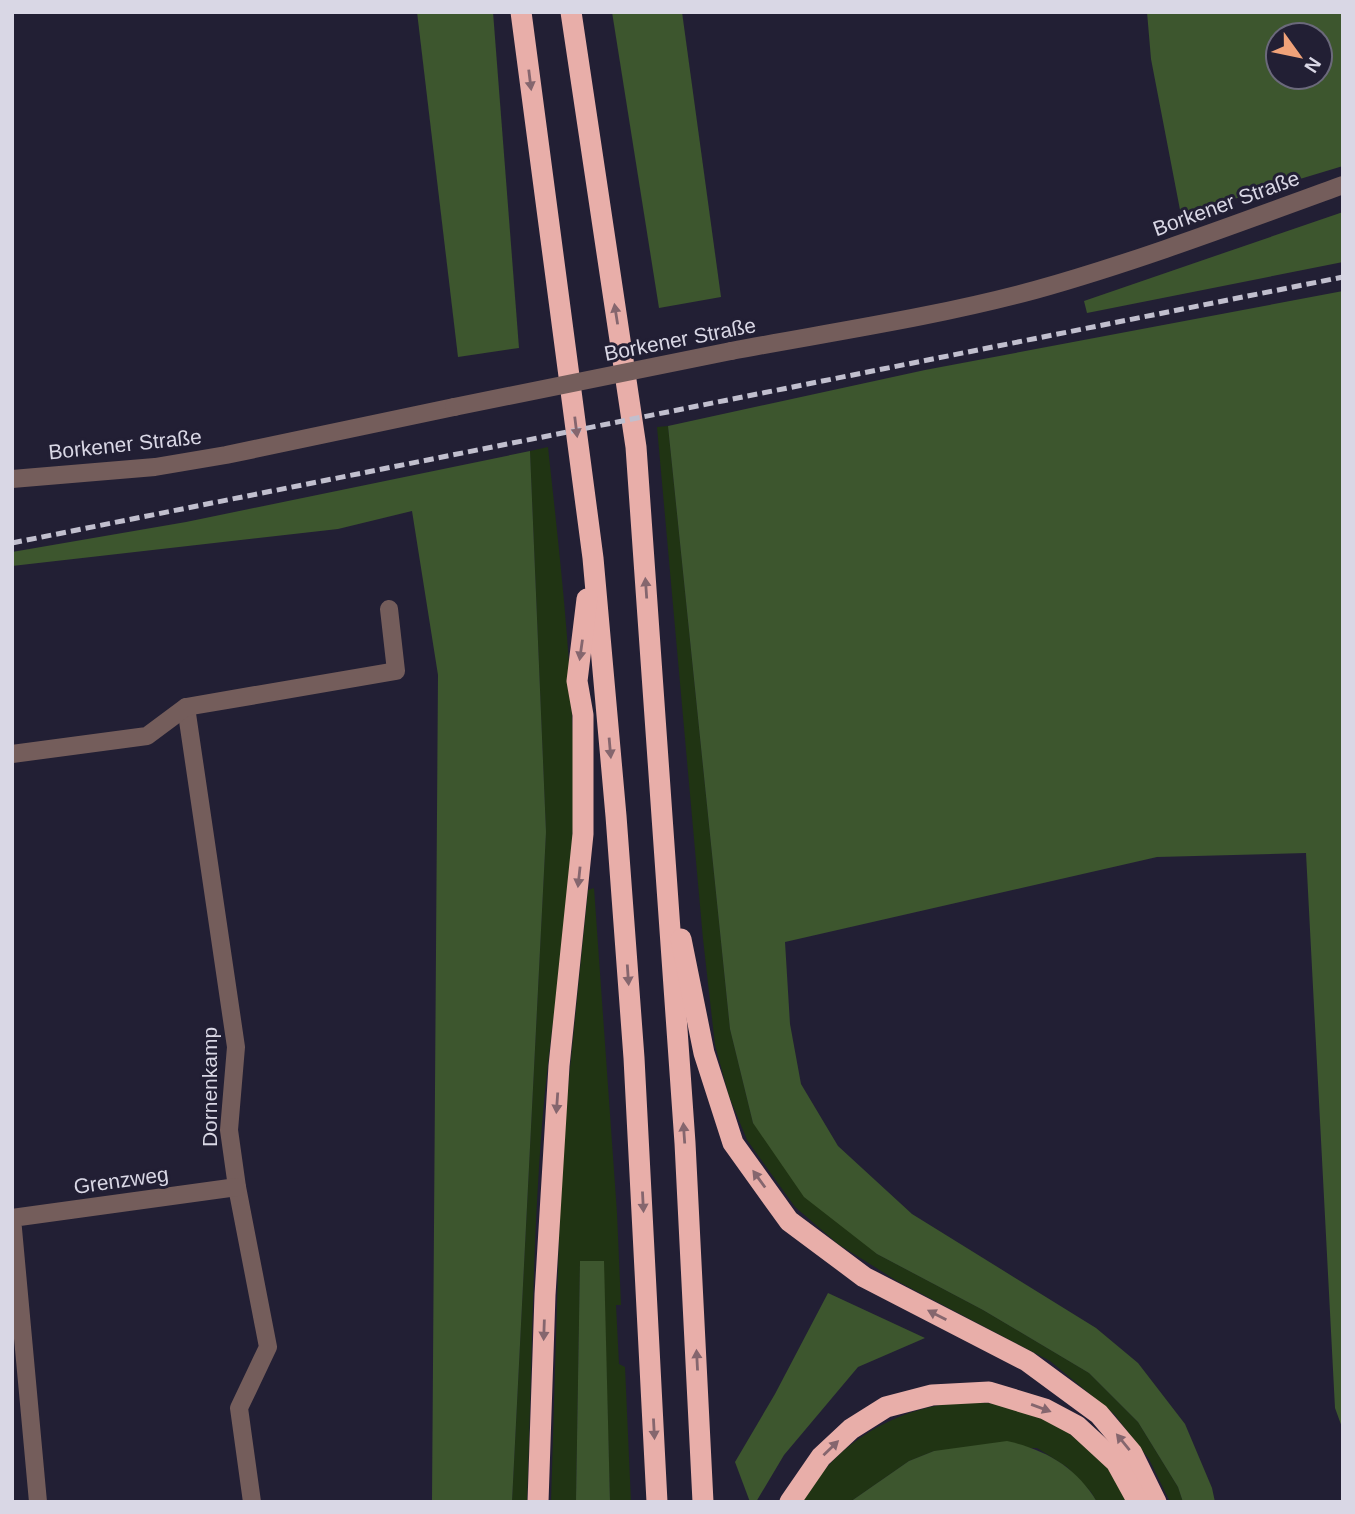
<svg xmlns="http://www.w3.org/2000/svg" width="1355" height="1514" viewBox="0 0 1355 1514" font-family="Arial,sans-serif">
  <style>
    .green { fill: #203413 }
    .forest { fill: #3d562e; fill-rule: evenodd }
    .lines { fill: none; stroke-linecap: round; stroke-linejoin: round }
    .minor { stroke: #745d5b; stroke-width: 18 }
    .highway { stroke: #e8aea9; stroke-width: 21 }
    .rail { stroke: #c1bfce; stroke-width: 5; stroke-dasharray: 10 5; stroke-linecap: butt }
    .minor-bridge { stroke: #745d5b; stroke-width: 18 }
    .oneway { fill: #85666e }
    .labels { text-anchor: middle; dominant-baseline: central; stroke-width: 6; stroke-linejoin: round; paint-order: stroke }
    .street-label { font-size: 21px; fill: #d9d7e5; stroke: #221f34 }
  </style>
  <rect width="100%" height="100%" fill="#221f34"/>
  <g class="green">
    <path d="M 668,426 L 730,1029 L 753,1123 L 877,1254 L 983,1310 L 1089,1373 L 1138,1422 L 1178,1487 L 1183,1502 L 1170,1502 L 1149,1459 L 1114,1414 L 1050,1361 L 897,1281 L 838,1244 L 795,1207 L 747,1140 L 729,1096 L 715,1045 L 703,939 L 657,427 Z"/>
    <path d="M 548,447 C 560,558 573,669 574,781 C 575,896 551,1010 542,1125 C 532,1250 532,1376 527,1502 L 512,1502 L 546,832 L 530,451 Z"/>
    <path d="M 594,888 L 617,1213 L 621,1305 L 616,1305 L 619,1364 L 625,1367 L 631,1502 L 610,1502 L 603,1261 L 580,1262 L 576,1502 L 551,1502 L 561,1171 L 566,1108 L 588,890 Z"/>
    <path d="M 988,1403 L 1016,1408 L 1063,1428 L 1111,1469 L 1131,1502 L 1097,1502 L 1091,1492 L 1067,1467 L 1037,1448 L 934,1451 L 909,1461 L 850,1502 L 802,1502 C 831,1450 881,1416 940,1405 C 955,1403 972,1403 988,1403 Z"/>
  </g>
  <g class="forest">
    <path d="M 417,12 L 493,12 L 519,348 L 458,357 Z"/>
    <path d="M 612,12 L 682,12 L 721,297 L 659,308 Z"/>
    <path d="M 1147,12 L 1343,12 L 1343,166 L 1181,215 L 1151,59 ZM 1320,35 L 1320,77 L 1278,77 L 1278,35 Z"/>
    <path d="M 1343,212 L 1343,262 L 1087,313 L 1084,301 Z"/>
    <path d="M 1343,291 L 1343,1430 L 1335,1408 L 1306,853 L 1157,857 L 785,942 L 790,1024 L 801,1084 L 838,1146 L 912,1214 L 1096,1328 L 1138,1363 L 1185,1424 L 1212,1488 L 1215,1502 L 1183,1502 L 1178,1487 L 1138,1422 L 1089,1373 L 983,1310 L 877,1254 L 804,1197 L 753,1123 L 730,1029 L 668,426 L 925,370 Z"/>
    <path d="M 530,451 L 546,832 L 512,1502 L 432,1502 L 438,675 L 412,511 L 338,529 L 12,566 L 12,552 L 186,522 Z"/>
    <path d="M 580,1261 L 604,1261 L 610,1502 L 576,1502 Z"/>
    <path d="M 828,1293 L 925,1338 L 858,1367 L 784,1455 L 756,1502 L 750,1502 L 735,1462 L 775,1394 Z"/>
    <path d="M 1007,1441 C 1046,1450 1076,1467 1097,1502 L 850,1502 L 909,1461 L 934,1451 Z"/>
  </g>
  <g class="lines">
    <g class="minor">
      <path d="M 731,351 C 832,332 935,317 1035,290 C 1139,261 1241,222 1343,185"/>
      <path d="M 12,479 L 155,467 L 226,455 L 454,407"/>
      <path d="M 186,707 L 236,1047 L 229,1130 L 237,1187 L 268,1347 L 239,1408 L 252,1502"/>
      <path d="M 12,754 L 147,736 L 186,707 L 396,671 L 389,609"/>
      <path d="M 38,1502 L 12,1218 L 237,1187"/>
    </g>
    <g class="highway">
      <path d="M 521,12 L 593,558 L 616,816 L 634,1058 L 657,1502"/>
      <path d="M 571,12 L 636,447 L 685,1143 L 703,1502"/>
      <path d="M 681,939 L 704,1053 L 733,1143 L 789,1221 L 864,1277 L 1027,1361 L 1099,1414 L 1132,1453 L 1156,1502"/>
      <path d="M 538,1502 L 545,1295 L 559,1066 L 583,834 L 583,715 L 577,681 L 587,599"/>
      <path d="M 790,1502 L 821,1457 L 851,1429 L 886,1407 L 932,1395 L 989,1392 L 1045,1409 L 1077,1426 L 1116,1462 L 1138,1502"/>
    </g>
    <path class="rail" d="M 12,543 L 1343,277"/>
    <path class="minor-bridge" d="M 454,407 L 731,351"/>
  </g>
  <defs><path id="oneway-solid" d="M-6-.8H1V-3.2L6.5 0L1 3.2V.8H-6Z" transform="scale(1.75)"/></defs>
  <g class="oneway">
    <use href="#oneway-solid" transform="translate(530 80) rotate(83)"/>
    <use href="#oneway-solid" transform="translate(616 314) rotate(-99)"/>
    <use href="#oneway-solid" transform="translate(576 427) rotate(83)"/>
    <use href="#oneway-solid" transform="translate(646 588) rotate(-94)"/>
    <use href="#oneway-solid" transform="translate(581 650) rotate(98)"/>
    <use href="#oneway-solid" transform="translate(610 748) rotate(85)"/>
    <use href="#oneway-solid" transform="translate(579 877) rotate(96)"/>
    <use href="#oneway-solid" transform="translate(628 975) rotate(86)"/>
    <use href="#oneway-solid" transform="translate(557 1103) rotate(94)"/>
    <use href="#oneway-solid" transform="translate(684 1133) rotate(-94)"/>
    <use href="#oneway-solid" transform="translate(759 1179) rotate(-126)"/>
    <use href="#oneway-solid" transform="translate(643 1202) rotate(87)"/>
    <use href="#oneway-solid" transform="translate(937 1315) rotate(-153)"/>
    <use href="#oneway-solid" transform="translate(544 1330) rotate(92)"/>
    <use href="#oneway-solid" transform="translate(697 1360) rotate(-93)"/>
    <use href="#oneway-solid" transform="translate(1041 1408) rotate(20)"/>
    <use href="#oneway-solid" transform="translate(654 1429) rotate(87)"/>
    <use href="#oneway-solid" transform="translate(1123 1442) rotate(-129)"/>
    <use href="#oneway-solid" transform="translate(831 1448) rotate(-44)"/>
  </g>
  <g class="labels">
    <g class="street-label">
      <text transform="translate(1226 203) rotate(-20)">Borkener Straße</text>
      <text transform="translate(680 339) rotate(-11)">Borkener Straße</text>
      <text transform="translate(125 444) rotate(-6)">Borkener Straße</text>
      <text transform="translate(209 1087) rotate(-90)">Dornenkamp</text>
      <text transform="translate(121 1180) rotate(-8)">Grenzweg</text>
    </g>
  </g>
  <rect width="1355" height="1514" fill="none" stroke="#d9d7e5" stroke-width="28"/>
  <g transform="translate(1299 56) rotate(123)"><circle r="33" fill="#221f34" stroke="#6b697b" stroke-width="2"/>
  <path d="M0-5L12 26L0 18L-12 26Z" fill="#f0a279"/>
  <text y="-10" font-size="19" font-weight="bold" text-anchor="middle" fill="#d9d7e5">N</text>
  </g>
</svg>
